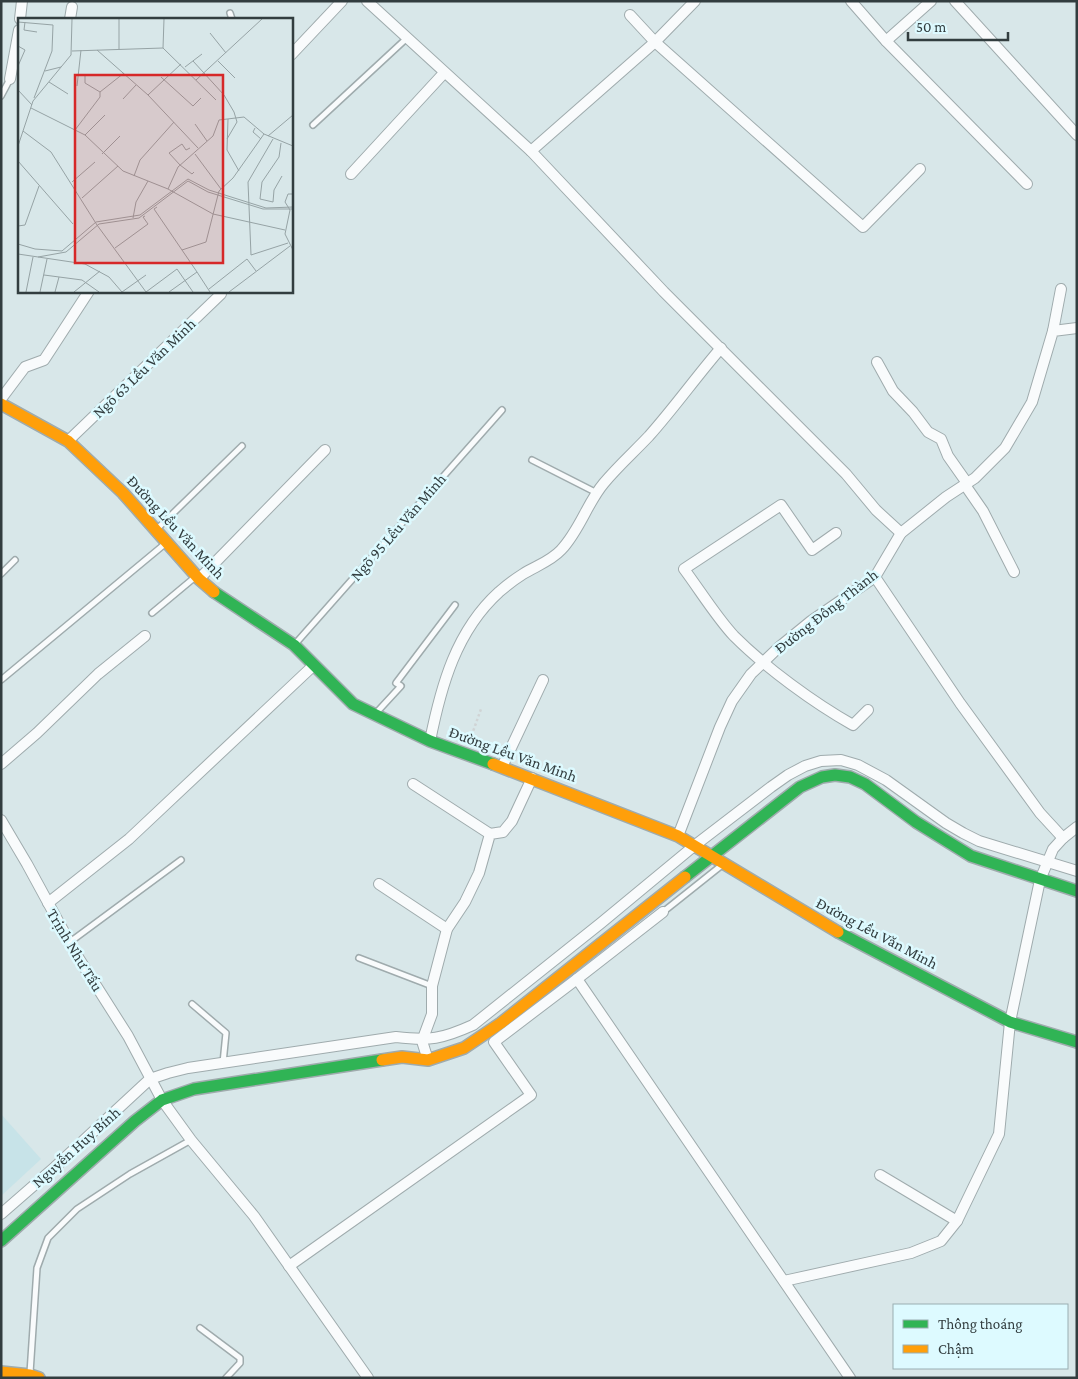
<svg xmlns="http://www.w3.org/2000/svg" width="1078" height="1379" viewBox="0 0 1078 1379" font-family="'Crimson Pro',serif">
  <style>
    .built { fill: #c7e3e8 }
    .lines { fill: none; stroke-linecap: round; stroke-linejoin: round }
    .lane-casing { stroke: #9fabad; stroke-width: 8 }
    .street-casing { stroke: #9fabad; stroke-width: 12 }
    .fast-casing { stroke: #9fabad; stroke-width: 14 }
    .slow-casing { stroke: #9fabad; stroke-width: 14 }
    .path { stroke: #d0d4d5; stroke-width: 2.5; stroke-dasharray: 2.5 2.5; stroke-linecap: butt }
    .lane { stroke: #f9fbfc; stroke-width: 5 }
    .street { stroke: #f9fbfc; stroke-width: 10 }
    .fast { stroke: #30b455; stroke-width: 11 }
    .slow { stroke: #ff9f0a; stroke-width: 11 }
    .labels { text-anchor: middle; dominant-baseline: central; stroke-width: 5; stroke-linejoin: round; paint-order: stroke }
    .street-label { font-size: 16px; fill: #323d3f; stroke: #ddfaff }
    .inset-road { fill: none; stroke: #96a3a5; stroke-width: 1 }
    .view { fill: #d62828; fill-opacity: 0.15; stroke: #d62828; stroke-width: 2.5 }
    .inset-edge { fill: none; stroke: #323d3f; stroke-width: 2.5 }
  </style>
  <rect width="100%" height="100%" fill="#d8e7e9"/>
  <path class="built" d="M 1,1114 L 41,1159 L 1,1196 Z"/>
  <g class="lines">
    <g class="lane-casing">
      <g id="lane">
        <path d="M 230,13 L 232,19"/>
        <path d="M 1,96 L 10,79"/>
        <path d="M 313,125 L 407,38"/>
        <path d="M 532,460 L 597,493"/>
        <path d="M 158,528 L 242,446"/>
        <path d="M 1,574 L 15,560"/>
        <path d="M 152,613 L 194,578"/>
        <path d="M 296,643 L 502,410"/>
        <path d="M 1,680 L 166,543"/>
        <path d="M 377,712 L 401,686 L 396,683 L 455,605"/>
        <path d="M 663,912 L 722,865"/>
        <path d="M 70,942 L 181,860"/>
        <path d="M 359,958 L 432,986"/>
        <path d="M 192,1004 L 226,1033 L 223,1063"/>
        <path d="M 200,1328 L 240,1358 L 240,1363 L 226,1378"/>
        <path d="M 30,1373 L 37,1268 L 48,1238 L 77,1209 L 130,1174 L 191,1140"/>
      </g>
    </g>
    <g class="street-casing">
      <g id="street">
        <path d="M 367,1 L 531,151 L 664,292 L 846,474 L 876,510 L 901,533"/>
        <path d="M 851,1 L 886,41 L 1027,184"/>
        <path d="M 955,1 L 1077,135"/>
        <path d="M 630,15 L 655,42 L 863,227 L 920,169"/>
        <path d="M 20,19 L 22,1"/>
        <path d="M 70,19 L 72,7"/>
        <path d="M 886,41 L 931,1"/>
        <path d="M 291,55 L 342,1"/>
        <path d="M 10,79 L 19,30"/>
        <path d="M 531,151 L 655,42 L 695,1"/>
        <path d="M 351,174 L 444,73"/>
        <path d="M 1053,331 L 1061,289"/>
        <path d="M 877,362 L 893,391 L 913,412 L 928,432 L 941,439 L 948,456 L 967,483"/>
        <path d="M 1,399 L 25,367 L 44,360 L 89,291"/>
        <path d="M 68,441 L 221,294"/>
        <path d="M 965,485 L 983,511 L 1014,572"/>
        <path d="M 836,533 L 812,550 L 781,505 L 684,569 C 699,589 717,618 734,636 C 766,668 814,703 853,725 L 868,710"/>
        <path d="M 875,577 L 960,703 L 1040,813 L 1063,838"/>
        <path d="M 199,579 L 325,450"/>
        <path d="M 430,741 C 441,686 456,631 499,592 C 506,586 515,579 523,574 C 536,566 551,561 561,550 C 580,530 587,503 604,483 C 618,466 634,452 649,436 C 674,408 696,377 721,348"/>
        <path d="M 1,764 L 37,733 L 98,674 L 145,636"/>
        <path d="M 502,767 L 543,680"/>
        <path d="M 413,784 L 490,834"/>
        <path d="M 1,820 L 27,864 L 76,954 L 128,1036 L 162,1100 L 191,1140 L 254,1216 L 368,1378"/>
        <path d="M 678,836 L 720,727 L 732,701 L 751,674 L 778,648 L 811,621 L 875,577 L 901,533 L 946,497 L 975,478 L 1005,448 L 1032,402 L 1053,331 L 1077,328"/>
        <path d="M 379,884 L 447,929"/>
        <path d="M 48,903 L 129,839 L 314,665"/>
        <path d="M 663,912 L 577,979 L 850,1378"/>
        <path d="M 428,1060 L 422,1041 L 432,1014 L 432,986 L 447,929 L 465,902 L 479,873 L 490,834 L 503,832 L 512,821 L 532,778"/>
        <path d="M 880,1175 L 957,1221"/>
        <path d="M 1,1214 L 55,1167 L 150,1079 L 168,1073 L 188,1068 L 396,1037 C 430,1041 442,1039 473,1025 L 601,923 L 694,846 L 771,787 L 788,775 L 805,766 L 821,761 L 841,760 L 858,765 L 886,780 L 946,823 L 963,833 L 979,841 L 1077,871"/>
        <path d="M 289,1266 L 531,1095 L 494,1042 L 577,979"/>
        <path d="M 784,1281 L 911,1253 L 941,1241 L 957,1221 L 999,1134 L 1010,1022 L 1040,880 L 1053,849 L 1063,838 L 1077,827"/>
      </g>
    </g>
    <g class="fast-casing">
      <g id="fast">
        <path d="M 214,592 L 294,645 L 353,704 L 430,741 L 493,764"/>
        <path d="M 685,877 L 800,787 L 822,777 L 835,775 L 850,777 L 865,784 L 916,822 L 971,856 L 1077,891"/>
        <path d="M 838,932 L 1010,1022 L 1077,1042"/>
        <path d="M 1,1241 L 135,1121 L 162,1100 L 194,1089 L 382,1060"/>
      </g>
    </g>
    <g class="slow-casing">
      <g id="slow">
        <path d="M 1,404 L 68,441 L 123,493 L 199,579 L 214,592"/>
        <path d="M 493,764 L 678,836 L 838,932"/>
        <path d="M 382,1060 L 402,1057 L 428,1060 L 464,1048 L 501,1023 L 685,877"/>
        <path d="M 1,1372 L 30,1375 L 39,1378"/>
      </g>
    </g>
    <path class="path" d="M 470,740 L 481,709"/>
    <use href="#lane" class="lane"/>
    <use href="#street" class="street"/>
    <use href="#fast" class="fast"/>
    <use href="#slow" class="slow"/>
  </g>
  <g class="labels">
    <g class="street-label">
      <text transform="translate(144 368) rotate(-44)">Ngõ 63 Lều Văn Minh</text>
      <text transform="translate(176 527) rotate(47)">Đường Lều Văn Minh</text>
      <text transform="translate(398 527) rotate(-49)">Ngõ 95 Lều Văn Minh</text>
      <text transform="translate(826 611) rotate(-38)">Đường Đông Thành</text>
      <text transform="translate(513 754) rotate(20)">Đường Lều Văn Minh</text>
      <text transform="translate(877 933) rotate(28)">Đường Lều Văn Minh</text>
      <text transform="translate(75 950) rotate(59)">Trịnh Như Tấu</text>
      <text transform="translate(76 1147) rotate(-42)">Nguyễn Huy Bính</text>
    </g>
  </g>
  <g transform="translate(18 18)">
    <rect width="275" height="275" fill="#d8e7e9"/>
    <path class="inset-road" d="M 101,1 L 101,32M 0,4 L 35,7 L 34,33 L 16,80M 7,4 L 6,12 L 19,14M 192,15 L 208,35M 0,28 L 7,32 L 0,48M 145,30 L 198,82M 79,32 L 130,77 L 180,130M 54,33 L 145,30 L 146,1M 175,43 L 206,77 L 216,94 L 219,104 L 209,121M 200,43 L 217,60M 167,49 L 184,36M 27,53 L 43,49M 67,58 L 67,65 L 82,74 L 106,55M 143,59 L 175,88 L 183,80M 178,62 L 244,1M 31,64 L 50,76M 59,68 L 63,32M 0,72 L 14,87M 130,77 L 163,46M 105,81 L 118,67M 13,90 L 67,117 L 105,153 L 150,171 L 195,196 L 267,212M 210,101 L 209,132 L 221,153M 177,106 L 189,123M 237,110 L 235,114 L 243,121M 57,112 L 82,79 L 82,74M 5,113 L 33,134 L 79,207 L 128,274M 67,117 L 87,97M 250,118 L 275,97M 255,121 L 230,164 L 233,237 L 270,225M 263,125 L 261,139 L 244,164 L 242,181 L 255,184 L 256,172 L 264,158M 0,128 L 15,83 L 53,37 L 54,1M 172,130 L 168,132 L 164,126 L 151,135 L 162,147 L 174,156 L 176,154M 84,136 L 102,118M 177,136 L 203,171M 0,143 L 55,206M 116,158 L 122,142 L 156,104M 54,164 L 77,144M 150,171 L 160,149 L 195,118 L 201,102 L 226,99 L 246,116 L 275,128M 275,176 L 270,176 L 267,184 L 272,192 L 267,216 L 275,232M 64,180 L 100,148M 139,189 L 136,191 L 179,254M 115,200 L 118,184 L 130,163M 0,208 L 7,207 L 21,168M 0,226 L 17,231 L 44,233 L 78,204 L 122,197 L 170,161 L 191,172 L 248,190 L 275,189M 97,230 L 130,206 L 125,199 L 127,198M 164,232 L 188,224 L 201,173 L 215,160 L 246,116M 0,236 L 67,246 L 91,259 L 104,274M 20,239 L 48,234 L 81,206 L 121,200 L 170,163 L 190,174 L 245,191 L 275,191M 26,257 L 64,262 L 81,274M 191,271 L 229,241 L 238,253M 8,274 L 15,239M 22,274 L 29,241M 37,274 L 41,259M 56,274 L 82,253M 104,274 L 128,257M 128,274 L 159,251 L 175,274M 151,274 L 179,254 L 192,274M 211,274 L 272,228"/>
    <path class="view" d="M 57,57 L 205,57 L 205,245 L 57,245 Z"/>
    <rect width="275" height="275" class="inset-edge"/>
  </g>
  <rect width="1078" height="1379" fill="none" stroke="#323d3f" stroke-width="5"/>
  <rect x="893" y="1304" width="175" height="65" fill="#ddfaff" stroke="#99aeb2"/>
  <rect x="903" y="1320" width="25" height="8" fill="#30b455" stroke="#99aeb2"/>
  <text x="938" y="1329" font-size="15" fill="#323d3f">Thông thoáng</text>
  <rect x="903" y="1345" width="25" height="8" fill="#ff9f0a" stroke="#99aeb2"/>
  <text x="938" y="1354" font-size="15" fill="#323d3f">Chậm</text>
  <path d="M908 32v8h100v-8" fill="none" stroke="#323d3f" stroke-width="2.5"/>
  <text x="916" y="32" font-size="15" fill="#323d3f" stroke="#ddfaff" stroke-width="4" paint-order="stroke">50 m</text>
</svg>
